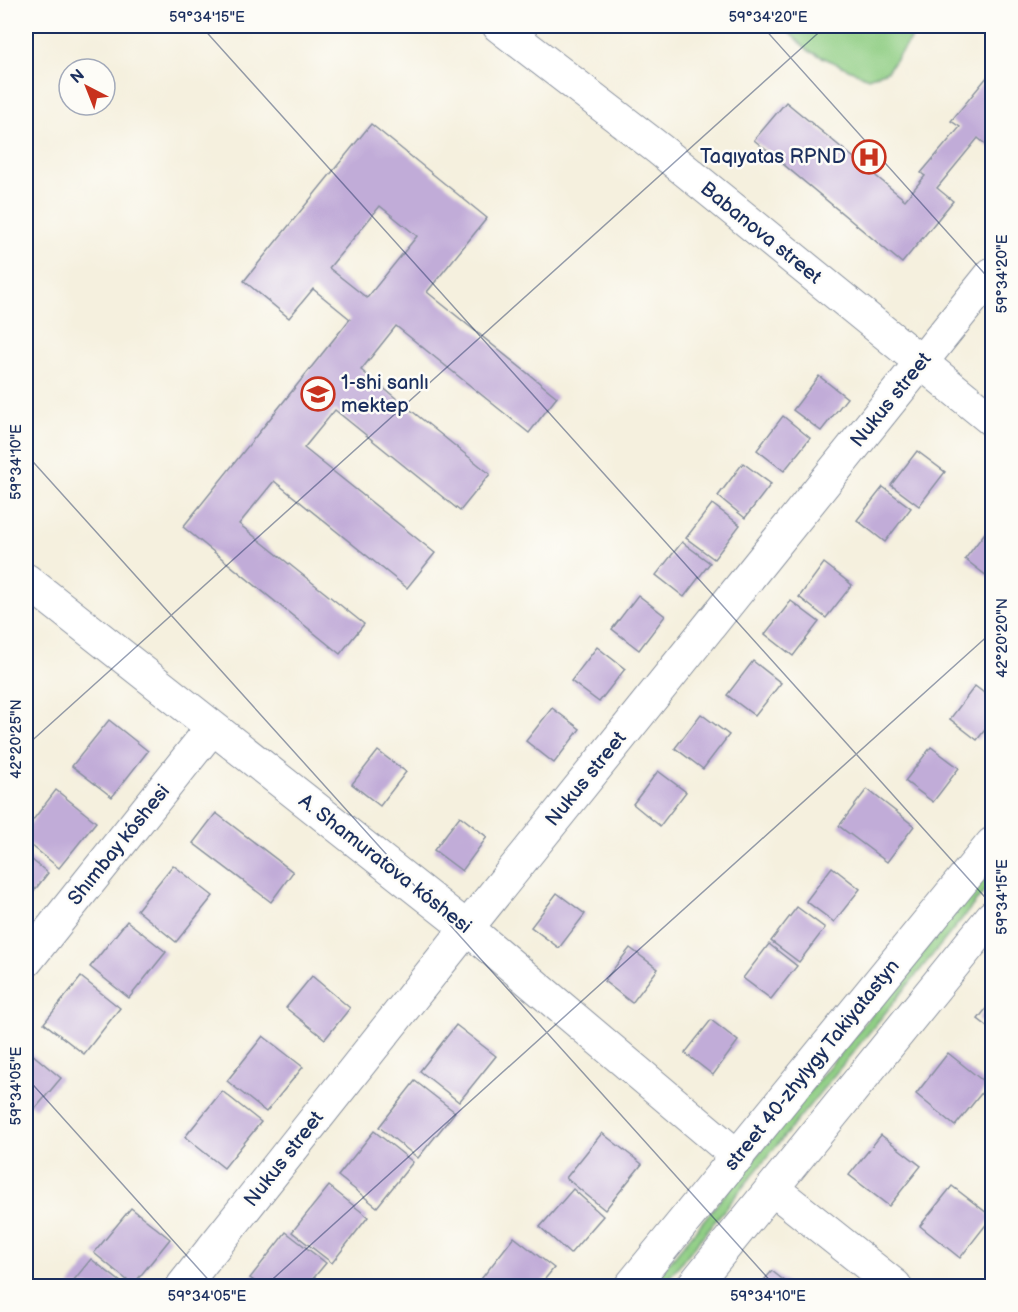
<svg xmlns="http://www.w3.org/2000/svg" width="1018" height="1312" viewBox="0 0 1018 1312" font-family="'Balsamiq Sans',sans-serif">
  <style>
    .green { fill: #90ce84; stroke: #567e71; stroke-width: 1.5 }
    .building { fill: #c1acd8; fill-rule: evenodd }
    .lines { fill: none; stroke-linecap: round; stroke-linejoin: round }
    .minor-casing { stroke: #88909e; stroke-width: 35 }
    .major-casing { stroke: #88909e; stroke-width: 35 }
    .minor { stroke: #fff; stroke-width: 33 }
    .major { stroke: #fff; stroke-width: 33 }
    .ticks { fill: none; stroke: #1b2f5e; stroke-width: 1.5; stroke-opacity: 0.45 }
    .labels { text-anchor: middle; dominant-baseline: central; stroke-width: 5; stroke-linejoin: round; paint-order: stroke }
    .poi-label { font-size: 20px; fill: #1b2f5e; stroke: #fdfcf7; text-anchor: end }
    .street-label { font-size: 20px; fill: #1b2f5e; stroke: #fdfcf7 }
    .neatline { fill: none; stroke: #1b2f5e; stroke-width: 2 }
    .ticks-label { font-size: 15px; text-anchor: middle; fill: #1b2f5e }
  </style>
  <rect width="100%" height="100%" fill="#fdfcf7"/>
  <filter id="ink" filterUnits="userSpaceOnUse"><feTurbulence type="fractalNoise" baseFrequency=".0167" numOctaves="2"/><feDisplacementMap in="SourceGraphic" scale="12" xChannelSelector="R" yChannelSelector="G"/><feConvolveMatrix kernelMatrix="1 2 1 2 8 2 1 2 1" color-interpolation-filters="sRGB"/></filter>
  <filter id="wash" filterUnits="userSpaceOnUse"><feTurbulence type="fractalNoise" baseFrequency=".008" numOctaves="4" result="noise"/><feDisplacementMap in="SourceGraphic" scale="24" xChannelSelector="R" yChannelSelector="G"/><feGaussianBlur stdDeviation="1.35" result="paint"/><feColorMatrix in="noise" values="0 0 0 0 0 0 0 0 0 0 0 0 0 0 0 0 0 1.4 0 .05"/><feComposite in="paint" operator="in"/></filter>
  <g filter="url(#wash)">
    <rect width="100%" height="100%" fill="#f5f0de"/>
    <g class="green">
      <path d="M 782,26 L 920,26 L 887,71 L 868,78 L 809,51 Z"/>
      <path d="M 992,867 L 992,882 L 662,1286 L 650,1286 Z"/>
    </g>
    <g id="blocks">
      <g class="building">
        <path d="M 992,71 L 992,145 L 990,148 L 978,138 L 937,188 L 953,201 L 902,263 L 754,140 L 786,102 L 905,200 L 925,176 L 921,173 L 960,127 L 951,121 Z"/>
        <path d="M 371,124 L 487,218 L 427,292 L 557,397 L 529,433 L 396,326 L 361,370 L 490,474 L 460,511 L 335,410 L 304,448 L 435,553 L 407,588 L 274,481 L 239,524 L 364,624 L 340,654 L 183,527 L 350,319 L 313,289 L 289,318 L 244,281 ZM 380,206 L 417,236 L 367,298 L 329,268 Z"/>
        <path d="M 819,376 L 847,398 L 821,431 L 793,410 Z"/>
        <path d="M 783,416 L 810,438 L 784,471 L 757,450 Z"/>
        <path d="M 917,451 L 945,472 L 919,506 L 891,485 Z"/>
        <path d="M 743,463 L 771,484 L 745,518 L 718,496 Z"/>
        <path d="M 883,487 L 911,508 L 885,542 L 857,520 Z"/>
        <path d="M 712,504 L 740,525 L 714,559 L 686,538 Z"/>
        <path d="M 991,525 L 992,526 L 992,580 L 965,559 Z"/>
        <path d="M 682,542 L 710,563 L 684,597 L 656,575 Z"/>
        <path d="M 824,563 L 852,585 L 826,618 L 799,597 Z"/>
        <path d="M 638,595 L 665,616 L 639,650 L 612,629 Z"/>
        <path d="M 791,601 L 819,622 L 793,656 L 765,634 Z"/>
        <path d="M 597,647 L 625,669 L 599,702 L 571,681 Z"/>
        <path d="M 753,661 L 781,683 L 755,716 L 727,695 Z"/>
        <path d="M 975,686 L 992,699 L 992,721 L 977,740 L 950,719 Z"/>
        <path d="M 552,708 L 580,729 L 554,763 L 526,741 Z"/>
        <path d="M 701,714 L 729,735 L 703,769 L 675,748 Z"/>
        <path d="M 109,720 L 148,751 L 112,797 L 72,766 Z"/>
        <path d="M 931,747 L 959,768 L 933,802 L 905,781 Z"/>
        <path d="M 378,751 L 406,772 L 380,806 L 352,784 Z"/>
        <path d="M 658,771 L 686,792 L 660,826 L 633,804 Z"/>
        <path d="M 867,789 L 914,826 L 887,862 L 839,826 Z"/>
        <path d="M 56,790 L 96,822 L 59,868 L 26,841 L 26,829 Z"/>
        <path d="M 216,813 L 293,872 L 271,902 L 193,843 Z"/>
        <path d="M 460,816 L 487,837 L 462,871 L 434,850 Z"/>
        <path d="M 26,855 L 48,873 L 26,901 Z"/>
        <path d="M 173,865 L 213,896 L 176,942 L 137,910 Z"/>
        <path d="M 832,867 L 860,889 L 834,922 L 806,901 Z"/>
        <path d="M 557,893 L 585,914 L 559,948 L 531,927 Z"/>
        <path d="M 797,907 L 825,928 L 799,962 L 771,941 Z"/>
        <path d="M 127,921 L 166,952 L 129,998 L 90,967 Z"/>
        <path d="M 769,944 L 797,966 L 771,999 L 743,978 Z"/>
        <path d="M 630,948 L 658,969 L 632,1003 L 604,981 Z"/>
        <path d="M 312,976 L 350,1008 L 325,1039 L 286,1008 Z"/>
        <path d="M 81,977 L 120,1008 L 84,1054 L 44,1023 Z"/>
        <path d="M 992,1001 L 992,1030 L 978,1019 Z"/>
        <path d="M 711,1020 L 738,1041 L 713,1075 L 685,1053 Z"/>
        <path d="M 456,1025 L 496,1056 L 459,1102 L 420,1071 Z"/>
        <path d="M 263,1036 L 303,1067 L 266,1112 L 227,1081 Z"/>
        <path d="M 26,1049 L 61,1078 L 35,1109 L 26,1101 Z"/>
        <path d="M 948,1053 L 988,1085 L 955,1126 L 916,1094 Z"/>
        <path d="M 415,1081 L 455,1112 L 418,1158 L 379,1127 Z"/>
        <path d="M 222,1091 L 261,1122 L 224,1168 L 185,1137 Z"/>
        <path d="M 374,1131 L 413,1162 L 377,1207 L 338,1176 Z"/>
        <path d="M 602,1133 L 642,1164 L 605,1210 L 566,1178 Z"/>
        <path d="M 881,1135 L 921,1166 L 889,1206 L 849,1175 Z"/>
        <path d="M 329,1186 L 368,1217 L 332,1263 L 292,1232 Z"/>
        <path d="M 952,1186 L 992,1217 L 960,1258 L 920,1226 Z"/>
        <path d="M 573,1189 L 603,1216 L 570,1254 L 540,1227 Z"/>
        <path d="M 131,1208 L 170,1239 L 133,1285 L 94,1253 Z"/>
        <path d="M 286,1232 L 326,1263 L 307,1286 L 261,1286 L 250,1278 Z"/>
        <path d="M 514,1237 L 554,1268 L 539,1286 L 482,1286 L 478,1283 Z"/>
        <path d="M 91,1259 L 126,1286 L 69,1286 Z"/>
        <path d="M 772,1271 L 791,1286 L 759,1286 Z"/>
      </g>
    </g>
  </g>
  <g filter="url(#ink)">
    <use href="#blocks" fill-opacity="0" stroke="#88909e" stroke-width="1.5"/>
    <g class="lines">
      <g class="minor-casing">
        <g id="minor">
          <path d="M 499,26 L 659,149 L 992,420"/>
          <path d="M 26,580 L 467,928 L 738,1157"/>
          <path d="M 26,961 L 212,728"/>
          <path d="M 773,1189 L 895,1286"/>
          <path d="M 183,1286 L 467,928 L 992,274"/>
        </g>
      </g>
      <g class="major-casing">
        <g id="major">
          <path d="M 631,1286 L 992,844"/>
          <path d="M 693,1286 L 992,917"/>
        </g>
      </g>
      <use href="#minor" class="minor"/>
      <use href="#major" class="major"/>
    </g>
  </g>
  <path class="ticks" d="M 201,26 L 992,905M 762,26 L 992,282M 26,454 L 775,1286M 26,746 L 826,26M 26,1077 L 214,1286M 265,1286 L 992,632"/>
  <defs>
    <g id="hospital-ring" transform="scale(1.725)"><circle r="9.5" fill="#fdfcf7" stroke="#c8321e" stroke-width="1.5"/><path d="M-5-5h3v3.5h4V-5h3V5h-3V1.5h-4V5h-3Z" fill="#c8321e"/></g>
    <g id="school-ring" transform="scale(1.725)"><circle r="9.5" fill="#fdfcf7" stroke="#c8321e" stroke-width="1.5"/><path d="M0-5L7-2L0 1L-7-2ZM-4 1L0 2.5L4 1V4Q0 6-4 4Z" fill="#c8321e"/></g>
  </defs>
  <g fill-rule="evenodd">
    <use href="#hospital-ring" x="869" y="157"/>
    <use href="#school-ring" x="318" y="394"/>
  </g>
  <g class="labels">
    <g class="poi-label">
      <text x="846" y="157">Taqıyatas RPND</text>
      <text x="341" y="383" text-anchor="start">1-shi sanlı<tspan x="341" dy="23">mektep</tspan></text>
    </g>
    <g class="street-label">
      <text transform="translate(761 233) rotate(39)">Babanova street</text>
      <text transform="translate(891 400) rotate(-51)">Nukus street</text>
      <text transform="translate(586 779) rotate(-51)">Nukus street</text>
      <text transform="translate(119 845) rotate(-51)">Shımbay kóshesi</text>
      <text transform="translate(385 864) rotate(38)">A. Shamuratova kóshesi</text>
      <text transform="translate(812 1065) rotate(-51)">street 40-zhylygy Takiyatastyn</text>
      <text transform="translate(284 1159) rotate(-52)">Nukus street</text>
    </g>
  </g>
  <rect width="1018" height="1312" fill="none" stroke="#fdfcf7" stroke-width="66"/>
  <g transform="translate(87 87) rotate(318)"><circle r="28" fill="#fdfcf7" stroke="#a3aaba" stroke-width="1.5"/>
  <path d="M0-4.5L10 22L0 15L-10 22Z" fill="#c8321e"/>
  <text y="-9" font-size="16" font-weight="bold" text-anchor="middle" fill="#1b2f5e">N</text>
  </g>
  <rect x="33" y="33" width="952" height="1246" class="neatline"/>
  <g class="ticks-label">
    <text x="207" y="22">59°34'15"E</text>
    <text x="768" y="22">59°34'20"E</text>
    <text transform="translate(1002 274) rotate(-90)" y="5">59°34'20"E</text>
    <text transform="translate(16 462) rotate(-90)" y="5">59°34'10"E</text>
    <text transform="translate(1002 638) rotate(-90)" y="5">42°20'20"N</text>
    <text transform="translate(16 739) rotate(-90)" y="5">42°20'25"N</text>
    <text transform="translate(1002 897) rotate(-90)" y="5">59°34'15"E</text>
    <text transform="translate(16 1086) rotate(-90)" y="5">59°34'05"E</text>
    <text x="207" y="1301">59°34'05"E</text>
    <text x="768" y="1301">59°34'10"E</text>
  </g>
</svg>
